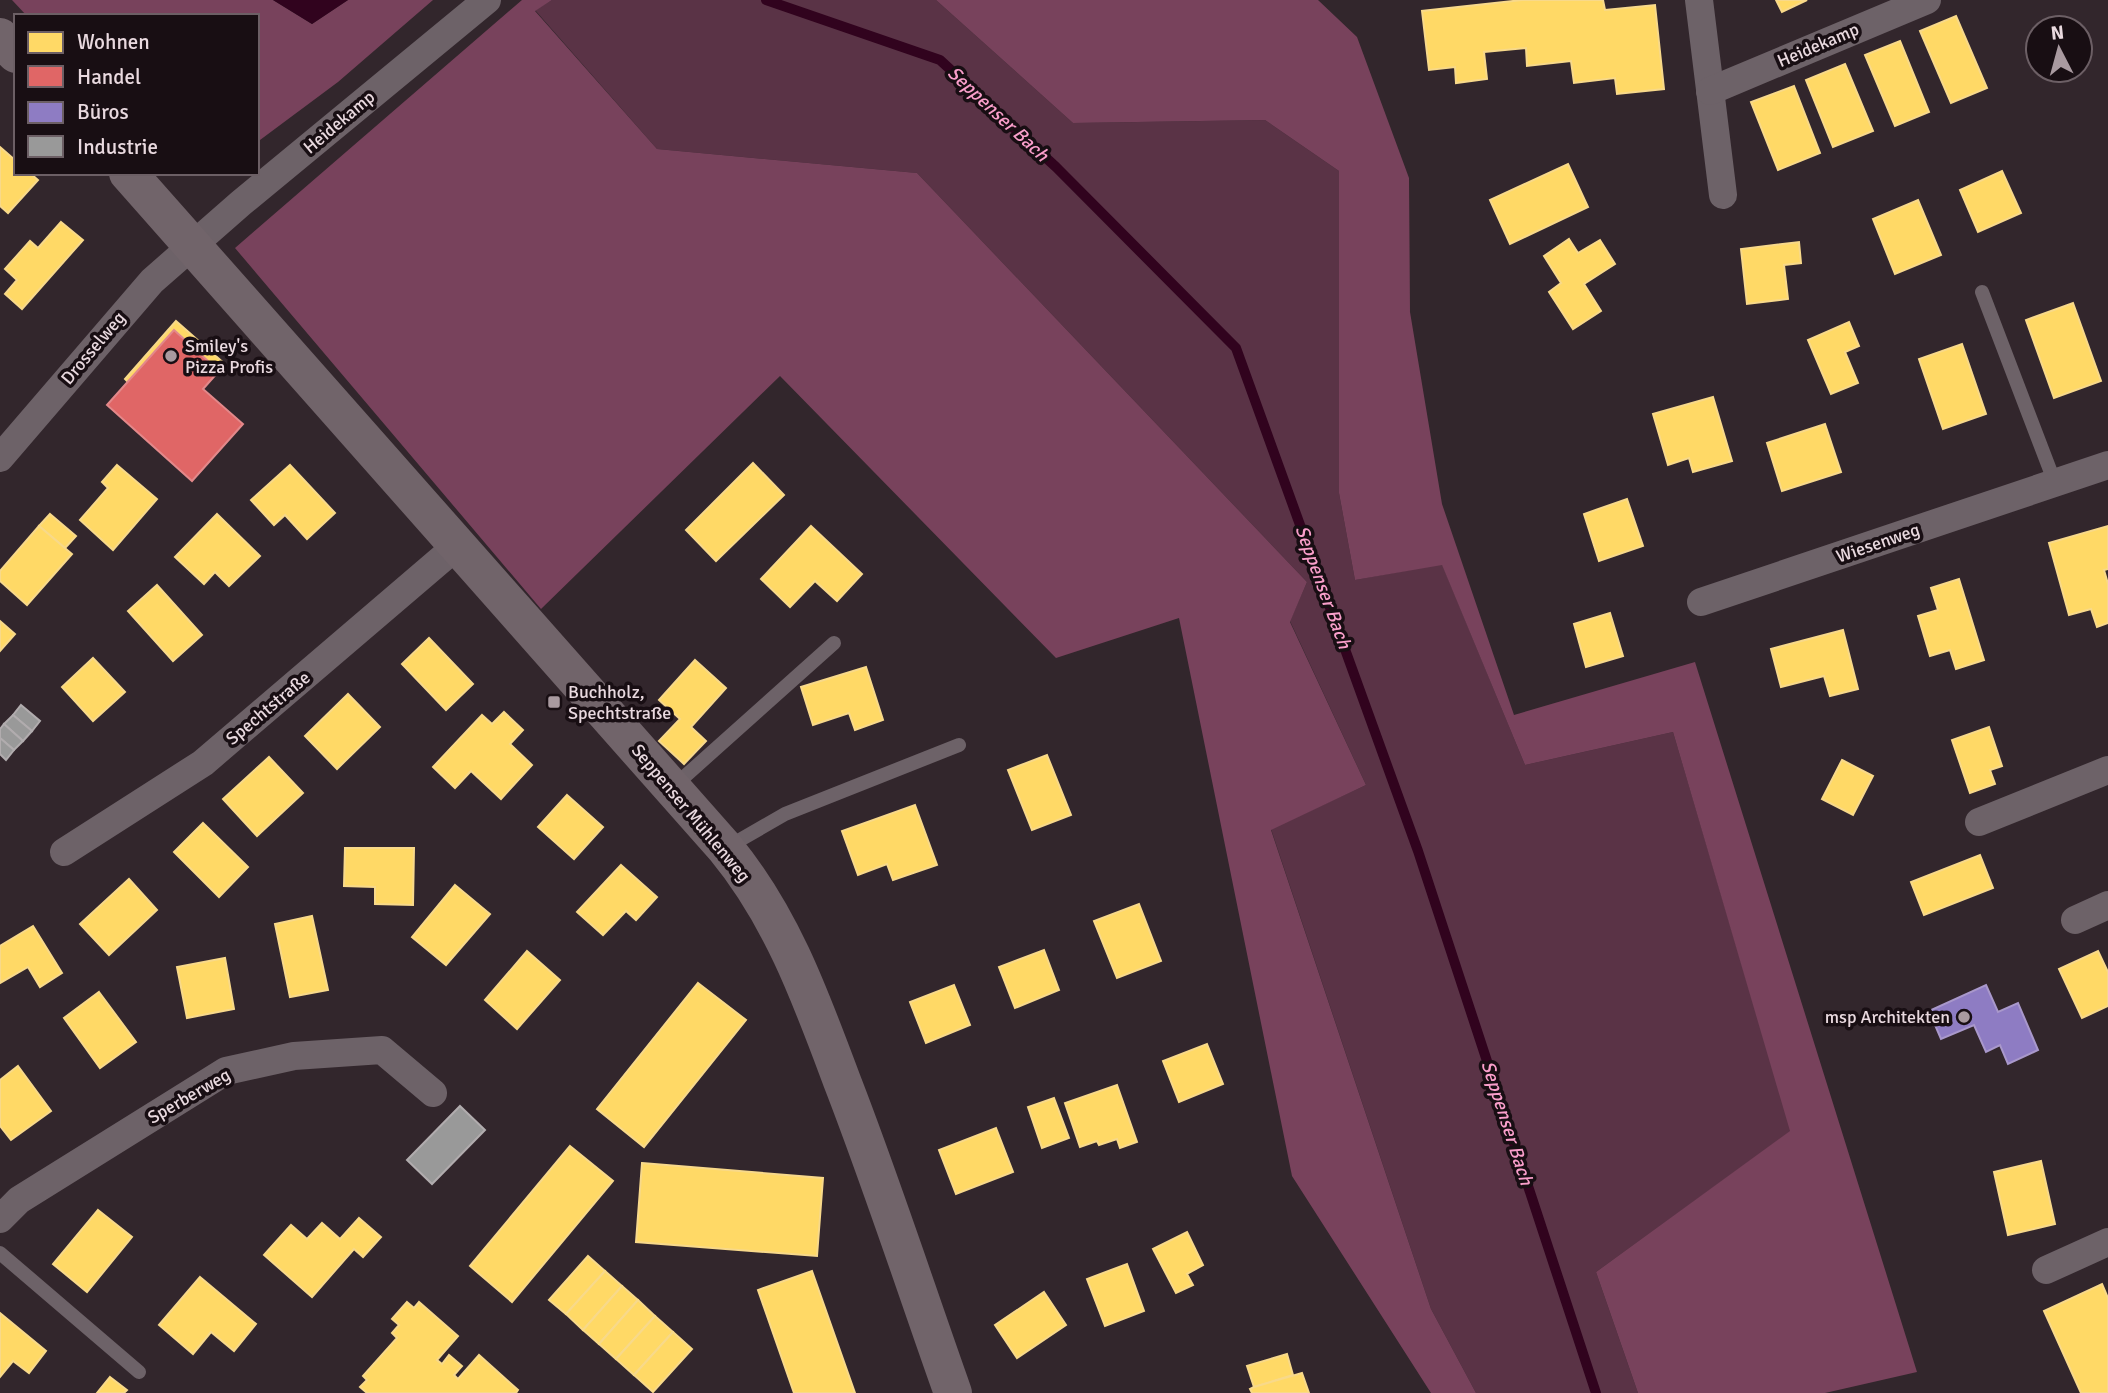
<svg xmlns="http://www.w3.org/2000/svg" width="2108" height="1393" viewBox="0 0 2108 1393" font-family="Signika,sans-serif">
  <style>
    .green { fill: #5a3346 }
    .forest { fill: #78425c }
    .water { fill: #31031e }
    .homes { fill: #ffd966; stroke: #f8d98a; stroke-width: 2 }
    .shops { fill: #e06666; stroke: #e3888a; stroke-width: 2 }
    .offices { fill: #8e7cc3; stroke: #a998cb; stroke-width: 2 }
    .industry { fill: #999; stroke: #b1acae; stroke-width: 2 }
    .lines { fill: none; stroke-linecap: round; stroke-linejoin: round }
    .stream { stroke: #31031e; stroke-width: 10 }
    .lane { stroke: #6d6268; stroke-width: 14 }
    .street { stroke: #6d6268; stroke-width: 28 }
    .secondary { stroke: #71646a; stroke-width: 38 }
    .poi-dot { fill: #a99aa0; stroke: #180e13; stroke-width: 2.5 }
    .labels { text-anchor: middle; dominant-baseline: central; stroke-width: 7; stroke-linejoin: round; paint-order: stroke }
    .street-label { font-size: 18px; fill: #e9d9df; stroke: #180e13 }
    .poi-label { font-size: 18px; fill: #e9d9df; stroke: #180e13; text-anchor: start }
    .water-label { font-size: 19px; font-style: italic; fill: #f99eca; stroke: #180e13 }
  </style>
  <rect width="100%" height="100%" fill="#32262c"/>
  <path class="green" d="M 552,0 L 936,0 L 1073,123 L 1265,120 L 1339,171 L 1339,493 L 1355,580 L 1442,564 L 1525,765 L 1673,732 L 1791,1131 L 1596,1272 L 1638,1393 L 1476,1393 L 1431,1309 L 1271,829 L 1366,785 L 1290,621 L 1307,582 L 917,173 L 657,149 L 535,10 Z"/>
  <g class="forest">
    <path d="M 12,0 L 273,0 L 312,24 L 348,0 L 433,0 L 338,82 L 260,140 L 257,136 L 257,16 L 27,16 Z"/>
    <path d="M 522,0 L 552,0 L 535,11 L 657,149 L 917,173 L 1307,582 L 1290,622 L 1366,785 L 1271,830 L 1431,1309 L 1476,1393 L 1431,1393 L 1292,1176 L 1179,618 L 1056,658 L 780,376 L 541,609 L 235,248 Z"/>
    <path d="M 936,0 L 1318,0 L 1357,37 L 1409,178 L 1410,312 L 1442,504 L 1514,715 L 1695,662 L 1917,1372 L 1825,1393 L 1638,1393 L 1596,1272 L 1790,1131 L 1673,732 L 1525,765 L 1442,565 L 1355,580 L 1339,493 L 1339,171 L 1265,120 L 1073,123 Z"/>
  </g>
  <path class="water" d="M 273,0 L 348,0 L 312,24 Z"/>
  <g class="homes">
    <path d="M 1522,0 L 1603,0 L 1605,10 L 1655,5 L 1664,89 L 1617,94 L 1615,78 L 1574,83 L 1571,61 L 1527,66 L 1526,48 L 1484,52 L 1487,79 L 1456,83 L 1455,67 L 1429,70 L 1422,11 Z"/>
    <path d="M 1776,0 L 1807,0 L 1782,12 Z"/>
    <path d="M 1956,16 L 1987,88 L 1951,103 L 1920,31 Z"/>
    <path d="M 1900,41 L 1929,112 L 1895,126 L 1865,55 Z"/>
    <path d="M 1845,64 L 1873,131 L 1833,147 L 1806,80 Z"/>
    <path d="M 1794,86 L 1820,153 L 1778,170 L 1751,102 Z"/>
    <path d="M 0,147 L 16,161 L 16,173 L 30,173 L 38,180 L 8,213 L 0,206 Z"/>
    <path d="M 1568,164 L 1588,207 L 1510,244 L 1490,200 Z"/>
    <path d="M 2002,171 L 2021,213 L 1978,232 L 1960,190 Z"/>
    <path d="M 1918,200 L 1941,255 L 1895,274 L 1873,219 Z"/>
    <path d="M 61,222 L 83,240 L 22,309 L 5,294 L 17,280 L 5,269 L 30,241 L 38,248 Z"/>
    <path d="M 1569,239 L 1578,253 L 1600,240 L 1615,264 L 1584,284 L 1601,311 L 1573,329 L 1549,292 L 1561,283 L 1544,256 Z"/>
    <path d="M 1799,242 L 1801,263 L 1784,265 L 1788,299 L 1747,304 L 1741,249 Z"/>
    <path d="M 2073,303 L 2101,381 L 2054,398 L 2026,320 Z"/>
    <path d="M 176,321 L 225,364 L 219,371 L 174,330 L 128,382 L 125,379 Z"/>
    <path d="M 1849,322 L 1859,346 L 1845,352 L 1858,383 L 1831,394 L 1808,340 Z"/>
    <path d="M 1962,344 L 1986,414 L 1943,429 L 1919,359 Z"/>
    <path d="M 1713,397 L 1732,461 L 1693,472 L 1689,458 L 1668,465 L 1653,414 Z"/>
    <path d="M 1825,424 L 1841,472 L 1782,491 L 1767,443 Z"/>
    <path d="M 753,463 L 784,495 L 716,561 L 686,530 Z"/>
    <path d="M 117,465 L 157,499 L 113,550 L 80,520 L 108,488 L 102,482 Z"/>
    <path d="M 290,465 L 335,513 L 307,539 L 285,515 L 274,525 L 251,500 Z"/>
    <path d="M 1627,499 L 1643,546 L 1599,561 L 1584,514 Z"/>
    <path d="M 50,514 L 76,536 L 65,548 L 39,526 Z"/>
    <path d="M 217,514 L 260,556 L 229,586 L 215,572 L 204,584 L 175,557 Z"/>
    <path d="M 39,526 L 72,554 L 27,605 L 0,581 L 0,571 Z"/>
    <path d="M 811,526 L 862,574 L 837,601 L 815,581 L 790,607 L 761,579 Z"/>
    <path d="M 2108,526 L 2108,569 L 2104,570 L 2108,584 L 2108,623 L 2097,627 L 2091,609 L 2069,615 L 2049,543 Z"/>
    <path d="M 1959,579 L 1984,660 L 1956,669 L 1950,650 L 1930,656 L 1918,616 L 1938,610 L 1931,588 Z"/>
    <path d="M 157,585 L 202,635 L 173,661 L 128,611 Z"/>
    <path d="M 1610,613 L 1623,656 L 1586,667 L 1574,624 Z"/>
    <path d="M 0,621 L 15,634 L 0,651 Z"/>
    <path d="M 1843,630 L 1858,689 L 1830,696 L 1824,676 L 1781,687 L 1771,649 Z"/>
    <path d="M 429,638 L 473,684 L 446,710 L 402,664 Z"/>
    <path d="M 93,658 L 125,692 L 93,721 L 62,687 Z"/>
    <path d="M 695,660 L 726,688 L 691,727 L 706,741 L 684,764 L 659,741 L 680,719 L 659,700 Z"/>
    <path d="M 866,667 L 883,720 L 855,730 L 849,713 L 813,725 L 801,687 Z"/>
    <path d="M 348,694 L 380,727 L 337,769 L 305,736 Z"/>
    <path d="M 504,712 L 523,730 L 510,744 L 532,765 L 501,799 L 471,771 L 455,788 L 433,767 L 482,715 L 492,724 Z"/>
    <path d="M 1989,727 L 2002,766 L 1990,770 L 1995,784 L 1970,793 L 1952,740 Z"/>
    <path d="M 1047,755 L 1071,815 L 1032,830 L 1008,770 Z"/>
    <path d="M 269,757 L 303,793 L 257,836 L 223,799 Z"/>
    <path d="M 1842,760 L 1873,776 L 1853,815 L 1822,799 Z"/>
    <path d="M 567,795 L 603,827 L 574,859 L 538,827 Z"/>
    <path d="M 915,805 L 937,865 L 893,880 L 887,864 L 858,875 L 842,831 Z"/>
    <path d="M 203,823 L 248,867 L 219,897 L 174,852 Z"/>
    <path d="M 345,848 L 414,848 L 413,905 L 375,904 L 375,887 L 344,886 Z"/>
    <path d="M 1980,855 L 1993,888 L 1924,915 L 1911,882 Z"/>
    <path d="M 621,865 L 657,897 L 636,920 L 626,911 L 603,935 L 577,912 Z"/>
    <path d="M 129,879 L 157,910 L 109,955 L 80,924 Z"/>
    <path d="M 455,885 L 490,914 L 446,965 L 412,937 Z"/>
    <path d="M 1139,904 L 1161,961 L 1117,978 L 1094,921 Z"/>
    <path d="M 312,916 L 328,990 L 290,997 L 275,924 Z"/>
    <path d="M 33,926 L 62,973 L 40,987 L 28,967 L 0,983 L 0,946 Z"/>
    <path d="M 1044,950 L 1059,990 L 1015,1008 L 999,967 Z"/>
    <path d="M 527,951 L 560,980 L 517,1029 L 485,1000 Z"/>
    <path d="M 2098,951 L 2108,972 L 2108,1006 L 2082,1018 L 2059,969 Z"/>
    <path d="M 225,958 L 234,1009 L 187,1018 L 177,967 Z"/>
    <path d="M 698,983 L 746,1020 L 644,1147 L 597,1109 Z"/>
    <path d="M 954,985 L 970,1025 L 926,1043 L 910,1002 Z"/>
    <path d="M 99,992 L 136,1042 L 100,1068 L 64,1018 Z"/>
    <path d="M 1207,1044 L 1223,1084 L 1179,1102 L 1163,1061 Z"/>
    <path d="M 18,1066 L 51,1111 L 11,1140 L 0,1126 L 0,1080 Z"/>
    <path d="M 1117,1085 L 1137,1142 L 1120,1148 L 1117,1139 L 1099,1145 L 1097,1141 L 1080,1147 L 1065,1103 Z"/>
    <path d="M 1054,1098 L 1069,1138 L 1042,1148 L 1028,1107 Z"/>
    <path d="M 996,1128 L 1013,1172 L 956,1194 L 939,1150 Z"/>
    <path d="M 570,1146 L 613,1181 L 512,1302 L 470,1266 Z"/>
    <path d="M 2041,1161 L 2055,1224 L 2008,1235 L 1994,1172 Z"/>
    <path d="M 642,1163 L 823,1178 L 817,1256 L 636,1242 Z"/>
    <path d="M 98,1210 L 132,1237 L 87,1292 L 53,1264 Z"/>
    <path d="M 359,1218 L 381,1237 L 363,1257 L 354,1249 L 312,1297 L 264,1255 L 291,1225 L 307,1239 L 322,1223 L 340,1239 Z"/>
    <path d="M 1187,1232 L 1203,1265 L 1187,1274 L 1193,1285 L 1176,1293 L 1153,1249 Z"/>
    <path d="M 588,1256 L 605,1271 L 566,1314 L 549,1300 Z"/>
    <path d="M 1127,1264 L 1144,1311 L 1105,1326 L 1087,1279 Z"/>
    <path d="M 605,1271 L 622,1286 L 583,1330 L 566,1314 Z"/>
    <path d="M 812,1271 L 855,1393 L 794,1393 L 758,1290 Z"/>
    <path d="M 200,1277 L 256,1324 L 234,1351 L 211,1332 L 193,1354 L 159,1325 Z"/>
    <path d="M 2102,1284 L 2108,1298 L 2108,1393 L 2081,1393 L 2044,1311 Z"/>
    <path d="M 622,1286 L 638,1300 L 599,1344 L 583,1330 Z"/>
    <path d="M 1044,1292 L 1066,1325 L 1017,1358 L 995,1325 Z"/>
    <path d="M 638,1300 L 655,1316 L 616,1359 L 599,1344 Z"/>
    <path d="M 407,1302 L 414,1308 L 419,1302 L 458,1336 L 437,1360 L 442,1364 L 449,1355 L 462,1366 L 454,1375 L 458,1379 L 479,1355 L 518,1390 L 516,1393 L 367,1393 L 360,1387 L 367,1380 L 363,1376 L 397,1338 L 392,1333 L 399,1325 L 392,1319 Z"/>
    <path d="M 0,1313 L 46,1351 L 29,1373 L 13,1361 L 0,1377 Z"/>
    <path d="M 655,1316 L 673,1332 L 634,1375 L 616,1359 Z"/>
    <path d="M 673,1332 L 692,1349 L 653,1392 L 634,1375 Z"/>
    <path d="M 1287,1354 L 1293,1375 L 1254,1387 L 1247,1366 Z"/>
    <path d="M 1302,1373 L 1309,1393 L 1252,1393 L 1250,1389 L 1254,1387 Z"/>
    <path d="M 110,1377 L 127,1390 L 124,1393 L 97,1393 Z"/>
  </g>
  <path class="shops" d="M 174,330 L 219,371 L 203,389 L 243,424 L 192,481 L 107,405 Z"/>
  <path class="offices" d="M 1986,985 L 1998,1012 L 2018,1003 L 2038,1050 L 2008,1064 L 2000,1045 L 1986,1052 L 1974,1025 L 1941,1039 L 1929,1011 Z"/>
  <g class="industry">
    <path d="M 21,705 L 40,721 L 32,731 L 13,715 Z"/>
    <path d="M 13,715 L 32,731 L 23,741 L 4,724 Z"/>
    <path d="M 4,724 L 23,741 L 14,750 L 0,738 L 0,729 Z"/>
    <path d="M 0,738 L 14,750 L 6,760 L 0,754 Z"/>
    <path d="M 460,1106 L 485,1130 L 432,1184 L 407,1160 Z"/>
  </g>
  <g class="lines">
    <path class="stream" d="M 766,0 L 940,60 L 1056,167 L 1236,348 L 1418,851 L 1596,1393"/>
    <g class="lane">
      <path d="M 1982,292 L 2055,483"/>
      <path d="M 673,787 L 834,643"/>
      <path d="M 726,848 L 785,814 L 959,745"/>
      <path d="M 0,1253 L 139,1372"/>
    </g>
    <g class="street">
      <path d="M 1699,0 L 1723,195"/>
      <path d="M 1710,91 L 1927,0"/>
      <path d="M 0,458 L 152,281 L 241,203 L 487,0"/>
      <path d="M 1701,602 L 2108,465"/>
      <path d="M 1979,822 L 2108,770"/>
      <path d="M 64,852 L 203,763 L 458,545"/>
      <path d="M 2075,920 L 2108,905"/>
      <path d="M 0,1219 L 19,1200 L 226,1071 L 294,1056 L 382,1050 L 433,1093"/>
      <path d="M 2046,1270 L 2108,1242"/>
    </g>
    <g class="secondary">
      <path d="M 0,37 L 16,54"/>
      <path d="M 128,173 L 725,848 C 782,917 811,998 842,1081 C 882,1184 916,1289 953,1393"/>
    </g>
  </g>
  <g class="poi-dot">
    <circle cx="171" cy="356" r="7"/>
    <rect x="547" y="695" width="14" height="14" rx="3.5"/>
    <circle cx="1964" cy="1017" r="7"/>
  </g>
  <g class="labels">
    <g class="street-label">
      <text transform="translate(1818 45) rotate(-23)">Heidekamp</text>
      <text transform="translate(339 122) rotate(-40)">Heidekamp</text>
      <text transform="translate(93 348) rotate(-50)">Drosselweg</text>
      <text transform="translate(1878 543) rotate(-19)">Wiesenweg</text>
      <text transform="translate(268 708) rotate(-40)">Spechtstraße</text>
      <text transform="translate(691 813) rotate(50)">Seppenser Mühlenweg</text>
      <text transform="translate(189 1096) rotate(-30)">Sperberweg</text>
    </g>
    <g class="poi-label">
      <text x="185" y="346">Smiley's<tspan x="185" dy="21">Pizza Profis</tspan></text>
      <text x="568" y="692">Buchholz,<tspan x="568" dy="21">Spechtstraße</tspan></text>
      <text x="1950" y="1017" text-anchor="end">msp Architekten</text>
    </g>
    <g class="water-label">
      <text transform="translate(998 114) rotate(43)">Seppenser Bach</text>
      <text transform="translate(1323 587) rotate(70)">Seppenser Bach</text>
      <text transform="translate(1507 1123) rotate(72)">Seppenser Bach</text>
    </g>
  </g>
  <rect x="14" y="14" width="245" height="161" fill="#180e13" stroke="#6c5f65" stroke-width="2"/>
  <rect x="28" y="32" width="35" height="21" fill="#ffd966" stroke="#6c5f65" stroke-width="2"/>
  <text x="77" y="49" font-size="21" fill="#e9d9df">Wohnen</text>
  <rect x="28" y="66" width="35" height="21" fill="#e06666" stroke="#6c5f65" stroke-width="2"/>
  <text x="77" y="84" font-size="21" fill="#e9d9df">Handel</text>
  <rect x="28" y="102" width="35" height="21" fill="#8e7cc3" stroke="#6c5f65" stroke-width="2"/>
  <text x="77" y="119" font-size="21" fill="#e9d9df">Büros</text>
  <rect x="28" y="136" width="35" height="21" fill="#999999" stroke="#6c5f65" stroke-width="2"/>
  <text x="77" y="154" font-size="21" fill="#e9d9df">Industrie</text>
  <g transform="translate(2059 49) rotate(354)"><circle r="33" fill="#180e13" stroke="#6c5f65" stroke-width="2"/>
  <path d="M0-5L12 26L0 18L-12 26Z" fill="#a99aa0"/>
  <text y="-10" font-size="19" font-weight="bold" text-anchor="middle" fill="#e9d9df">N</text>
  </g>
</svg>
